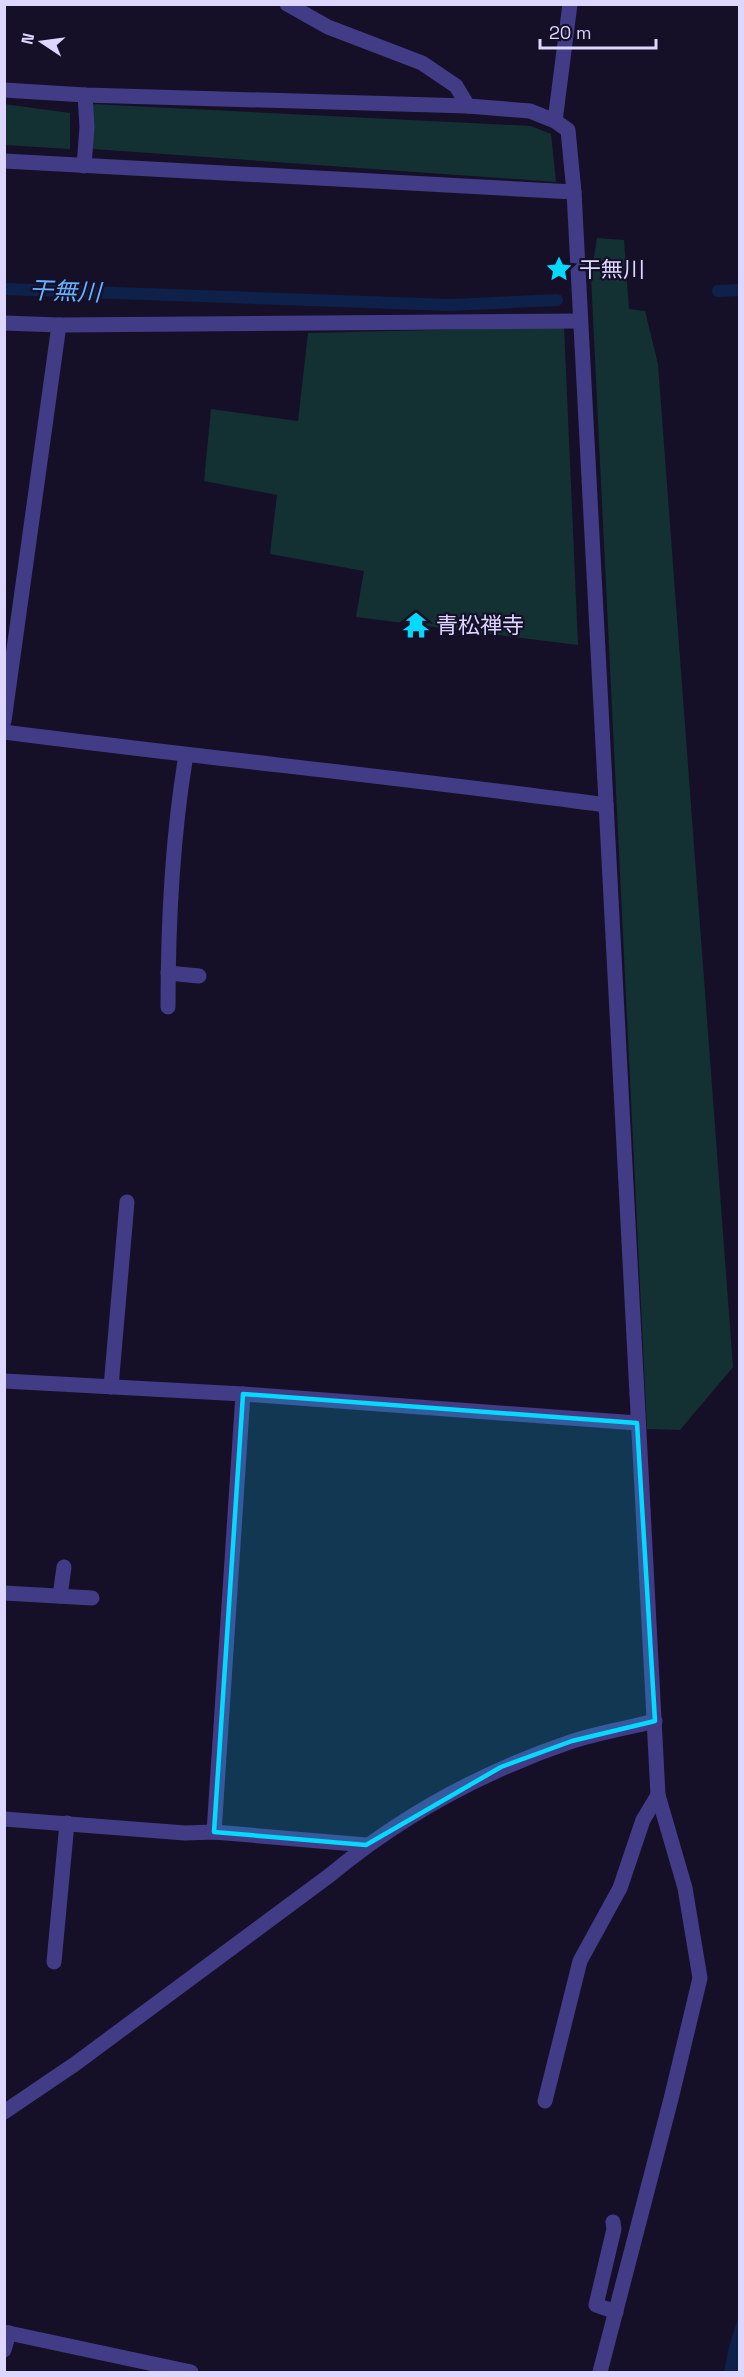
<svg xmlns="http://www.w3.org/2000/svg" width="744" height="2377" viewBox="0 0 744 2377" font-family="'Space Grotesk','Noto Sans JP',sans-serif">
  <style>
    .green { fill: #133132 }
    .water { fill: #0d214a }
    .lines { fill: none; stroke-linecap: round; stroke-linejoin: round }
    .stream { stroke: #0d214a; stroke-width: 12 }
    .minor { stroke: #423c86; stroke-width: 15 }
    .marked { fill: #05d9fd; fill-opacity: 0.2; stroke: #05d9fd; stroke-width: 4.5; stroke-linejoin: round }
    .labels { text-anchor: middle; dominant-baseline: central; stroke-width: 4.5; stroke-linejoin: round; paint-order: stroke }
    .poi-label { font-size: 22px; fill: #ddd7ff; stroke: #151028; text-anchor: start }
    .water-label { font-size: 24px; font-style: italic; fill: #66b1fe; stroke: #151028 }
  </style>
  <rect width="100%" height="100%" fill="#151028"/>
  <g class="green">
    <path d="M 4,104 L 70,113 L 70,149 L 5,145 Z"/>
    <path d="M 91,104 L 531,126 L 551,134 L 556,182 L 93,149 Z"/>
    <path d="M 597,238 L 624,240 L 629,309 L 645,311 L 658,364 L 733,1367 L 680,1430 L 647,1429 L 591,276 Z"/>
    <path d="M 564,327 L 578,645 L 356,617 L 364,571 L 270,554 L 277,495 L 204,481 L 211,409 L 298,421 L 308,333 Z"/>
  </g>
  <path class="water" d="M 739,2315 L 739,2372 L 724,2372 L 729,2347 Z"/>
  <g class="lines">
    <g class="stream">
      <path d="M 4,289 L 450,305 L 557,300"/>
      <path d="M 718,291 L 740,290"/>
    </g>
    <g class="minor">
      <path d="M 287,4 L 328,27 L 422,63 L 456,86 L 468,106"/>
      <path d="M 4,90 L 85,95 L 468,106 L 530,111 L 555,121 L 568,130 L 574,192"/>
      <path d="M 555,121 L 570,4"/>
      <path d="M 4,161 L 574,192 L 658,1795 L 685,1888 L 700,1978 L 671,2099 L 600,2372"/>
      <path d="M 84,166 L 87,127 L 85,95"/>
      <path d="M 4,323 L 59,325 L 580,321"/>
      <path d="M 4,721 L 59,325"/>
      <path d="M 4,732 C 205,758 406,778 606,805"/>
      <path d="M 168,973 L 199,976"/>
      <path d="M 168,1007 C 168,923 172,838 186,755"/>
      <path d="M 4,1381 L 243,1394 L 637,1423"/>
      <path d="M 111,1387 L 127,1202"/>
      <path d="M 4,1593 L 92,1598"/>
      <path d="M 60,1596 L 64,1567"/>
      <path d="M 4,1819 L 185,1833 L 214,1832 L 366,1845"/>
      <path d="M 214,1832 L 243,1394"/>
      <path d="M 54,1962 L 67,1823"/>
      <path d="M 545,2101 L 580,1961 L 620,1888 L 643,1820 L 658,1795"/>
      <path d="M 4,2112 L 75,2064 L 330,1875 C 401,1816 482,1772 570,1742 C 597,1733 627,1728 655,1721"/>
      <path d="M 613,2222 L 614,2229 L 596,2305 L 616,2312"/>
      <path d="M 4,2332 L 191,2372"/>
      <path d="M 4,2350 L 9,2333"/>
    </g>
  </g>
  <path class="marked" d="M 243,1394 L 637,1423 L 655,1721 L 572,1741 L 501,1767 L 366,1845 L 214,1832 Z"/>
  <defs>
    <g id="sight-bare" transform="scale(2.07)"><path d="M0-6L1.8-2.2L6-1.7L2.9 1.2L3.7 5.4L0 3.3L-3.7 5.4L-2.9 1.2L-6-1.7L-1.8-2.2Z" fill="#05d9fd" stroke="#151028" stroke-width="2.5" paint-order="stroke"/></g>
    <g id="temple-bare" transform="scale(2.07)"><path d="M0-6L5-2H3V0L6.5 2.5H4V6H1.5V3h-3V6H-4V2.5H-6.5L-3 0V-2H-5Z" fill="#05d9fd" stroke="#151028" stroke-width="2.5" paint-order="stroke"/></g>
  </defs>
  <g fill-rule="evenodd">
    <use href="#sight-bare" x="559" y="269"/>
    <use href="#temple-bare" x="416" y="625"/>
  </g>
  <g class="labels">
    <g class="poi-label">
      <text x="579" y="269">干無川</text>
      <text x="436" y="625">青松禅寺</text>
    </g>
    <g class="water-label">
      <text transform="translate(65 291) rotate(2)">干無川</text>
    </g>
  </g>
  <rect width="744" height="2377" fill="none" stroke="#ddd7ff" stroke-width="12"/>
  <g transform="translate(42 42) rotate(283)" stroke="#151028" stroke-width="4.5" paint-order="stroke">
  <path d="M0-4.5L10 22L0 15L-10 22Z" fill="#ddd7ff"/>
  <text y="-9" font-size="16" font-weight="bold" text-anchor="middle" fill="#ddd7ff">N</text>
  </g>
  <path d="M540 39v9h116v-9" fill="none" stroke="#ddd7ff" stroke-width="3"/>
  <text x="549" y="39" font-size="18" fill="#ddd7ff" stroke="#151028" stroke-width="4.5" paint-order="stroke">20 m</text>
</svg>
